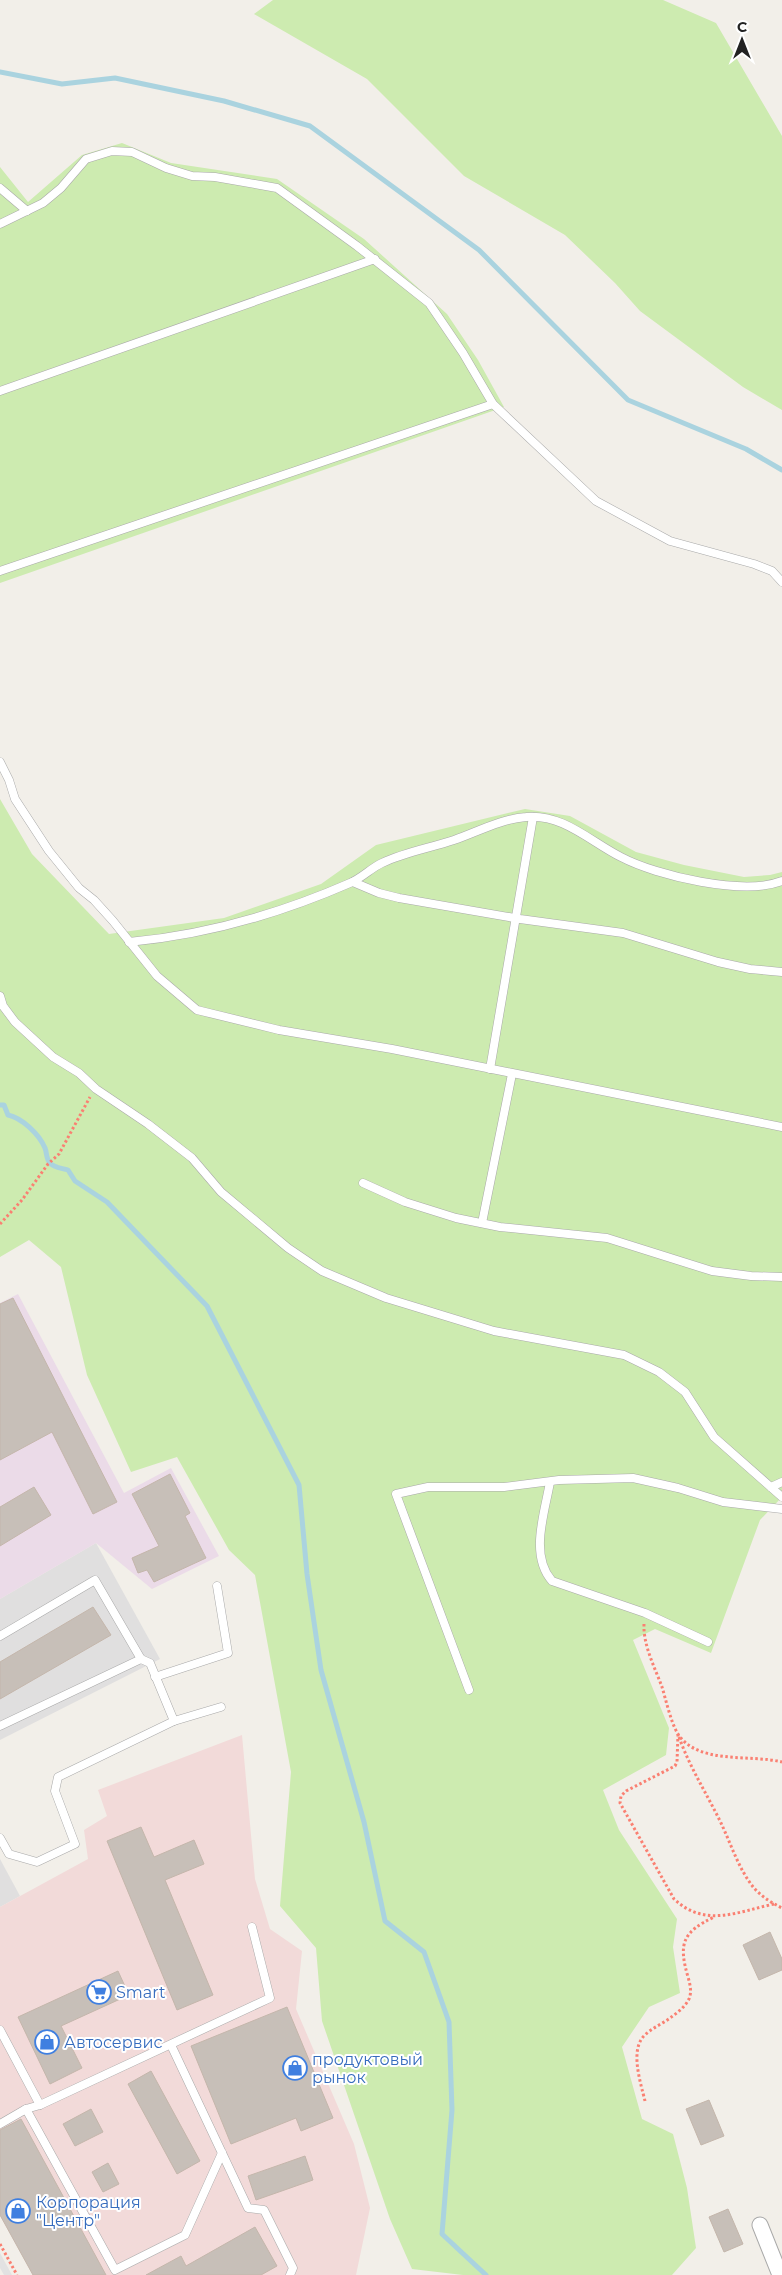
<svg xmlns="http://www.w3.org/2000/svg" width="782" height="2275" viewBox="0 0 782 2275" font-family="Montserrat,sans-serif">
  <style>
    .residential { fill: #e0dfdf }
    .commercial { fill: #f2dad9 }
    .industrial { fill: #ebdbe8 }
    .grass { fill: #cdebb0 }
    .parking { fill: #e2e2e2 }
    .lines { fill: none; stroke-linecap: round; stroke-linejoin: round }
    .stream { stroke: #aad3df; stroke-width: 5 }
    .building { fill: #c7bfb8; stroke: #c4b6ab }
    .service-casing { stroke: #a9a9a9; stroke-width: 9 }
    .minor-casing { stroke: #a9a9a9; stroke-width: 17 }
    .path { stroke: #fa8072; stroke-width: 3; stroke-dasharray: 2.5 2.5; stroke-linecap: butt }
    .service { stroke: #fff; stroke-width: 8 }
    .minor { stroke: #fff; stroke-width: 15 }
    .labels { text-anchor: middle; dominant-baseline: central; stroke-width: 4; stroke-linejoin: round; paint-order: stroke }
    .shop-label { font-size: 16px; fill: #366cbe; stroke: #fff; text-anchor: start }
  </style>
  <rect width="100%" height="100%" fill="#f2efe9"/>
  <g class="residential">
    <path d="M 96,1543 L 160,1659 L 0,1740 L 0,1599 Z"/>
    <path d="M 0,1859 L 20,1896 L 0,1907 Z"/>
  </g>
  <path class="commercial" d="M 242,1735 L 255,1879 L 270,1929 L 302,1951 L 296,2009 L 354,2144 L 370,2208 L 356,2275 L 33,2275 L 0,2215 L 0,1907 L 88,1859 L 84,1830 L 107,1816 L 98,1790 Z"/>
  <path class="industrial" d="M 18,1294 L 124,1493 L 171,1468 L 219,1556 L 152,1589 L 96,1543 L 0,1599 L 0,1303 Z"/>
  <g class="grass">
    <path d="M 273,0 L 663,0 L 716,23 L 782,136 L 782,410 L 743,387 L 640,311 L 615,283 L 565,235 L 464,176 L 367,79 L 254,14 Z"/>
    <path d="M 122,143 L 171,163 L 277,179 L 364,239 L 447,314 L 478,360 L 504,407 L 0,583 L 0,167 L 28,202 L 82,155 Z"/>
    <path d="M 0,799 L 32,854 L 109,934 L 224,918 L 321,884 L 376,845 L 525,809 L 570,816 L 636,852 L 684,865 L 744,877 L 770,875 L 782,872 L 782,1497 L 760,1520 L 711,1653 L 655,1629 L 633,1640 L 669,1728 L 666,1755 L 603,1790 L 619,1830 L 677,1919 L 673,1947 L 680,1993 L 649,2007 L 622,2047 L 642,2119 L 673,2134 L 687,2188 L 696,2248 L 672,2275 L 463,2275 L 412,2269 L 390,2219 L 322,2021 L 316,1948 L 280,1906 L 291,1772 L 255,1575 L 229,1550 L 177,1457 L 131,1472 L 87,1375 L 61,1267 L 29,1240 L 0,1257 Z"/>
  </g>
  <path class="parking" d="M 0,2253 L 12,2275 L 4,2275 L 0,2268 Z"/>
  <g class="lines">
    <g class="stream">
      <path d="M 0,72 L 62,84 L 115,78 L 224,101 L 310,126 L 479,250 L 628,400 L 746,449 L 782,470"/>
      <path d="M 0,1105 L 4,1105 L 8,1115 C 22,1118 39,1134 45,1148 C 47,1153 46,1159 50,1163 C 54,1168 62,1168 68,1170 L 75,1181 L 107,1202 L 207,1306 L 299,1485 L 307,1574 L 321,1670 L 364,1822 L 385,1921 L 424,1952 L 449,2022 L 452,2110 L 442,2234 L 486,2275"/>
    </g>
  </g>
  <g class="building">
    <path d="M 13,1298 L 117,1502 L 93,1514 L 52,1432 L 0,1460 L 0,1304 Z"/>
    <path d="M 170,1474 L 190,1513 L 185,1516 L 206,1558 L 154,1582 L 147,1570 L 138,1573 L 132,1558 L 159,1546 L 132,1494 Z"/>
    <path d="M 34,1487 L 51,1515 L 0,1546 L 0,1507 Z"/>
    <path d="M 93,1607 L 111,1635 L 0,1699 L 0,1662 Z"/>
    <path d="M 141,1827 L 154,1857 L 194,1840 L 204,1864 L 165,1880 L 213,1995 L 177,2010 L 107,1841 Z"/>
    <path d="M 770,1932 L 782,1959 L 782,1970 L 759,1980 L 743,1945 Z"/>
    <path d="M 118,1971 L 129,1995 L 61,2026 L 82,2068 L 50,2084 L 18,2017 Z"/>
    <path d="M 287,2007 L 333,2118 L 301,2131 L 296,2118 L 231,2144 L 191,2046 Z"/>
    <path d="M 151,2071 L 200,2161 L 177,2174 L 128,2084 Z"/>
    <path d="M 709,2100 L 724,2136 L 701,2145 L 686,2109 Z"/>
    <path d="M 91,2109 L 103,2132 L 75,2146 L 63,2124 Z"/>
    <path d="M 21,2119 L 106,2275 L 33,2275 L 0,2215 L 0,2130 Z"/>
    <path d="M 305,2156 L 313,2180 L 256,2200 L 248,2176 Z"/>
    <path d="M 108,2163 L 119,2184 L 103,2192 L 92,2172 Z"/>
    <path d="M 728,2209 L 743,2244 L 724,2252 L 709,2217 Z"/>
    <path d="M 255,2227 L 277,2266 L 261,2275 L 146,2275 L 181,2256 L 186,2266 Z"/>
  </g>
  <g class="lines">
    <g class="service-casing">
      <g id="service">
        <path d="M 0,188 L 27,211"/>
        <path d="M 0,224 L 43,203 L 61,188 L 86,159 L 112,151 L 132,152 L 166,168 L 192,176 L 215,177 L 277,188 L 357,246 L 429,303 L 463,353 L 493,404 L 596,501 L 670,541 L 754,564 L 772,571 L 782,582"/>
        <path d="M 0,391 L 375,259"/>
        <path d="M 0,571 L 493,404"/>
        <path d="M 0,762 L 9,780 L 15,799 L 49,851 L 79,888 L 94,900 L 113,921 L 157,976 L 197,1010 L 279,1030 L 392,1049 L 782,1127"/>
        <path d="M 353,882 L 379,893 L 399,898 L 520,919 L 623,933 L 718,962 L 750,969 L 782,972"/>
        <path d="M 129,942 C 206,935 279,914 350,883 C 362,878 371,868 382,863 C 405,852 430,848 454,840 C 477,832 501,819 526,817 C 562,813 591,842 621,857 C 657,876 744,896 782,881"/>
        <path d="M 0,996 L 3,1006 L 15,1022 L 53,1057 L 79,1073 L 96,1089 L 148,1124 L 192,1158 L 221,1192 L 288,1248 L 322,1271 L 386,1298 L 494,1331 L 624,1355 L 659,1372 L 685,1392 L 714,1437 L 782,1497"/>
        <path d="M 490,1069 L 533,817"/>
        <path d="M 363,1183 L 405,1202 L 456,1218 L 500,1227 L 607,1238 L 712,1271 L 751,1276 L 782,1277"/>
        <path d="M 482,1223 L 512,1074"/>
        <path d="M 550,1482 C 545,1512 529,1555 552,1581 L 645,1613 L 708,1642"/>
        <path d="M 771,1487 L 782,1482"/>
        <path d="M 0,1636 L 95,1580 L 141,1659 L 150,1663 L 174,1721 L 58,1777 L 55,1791 L 75,1844 L 37,1862 L 9,1854 L 0,1838"/>
        <path d="M 155,1677 L 228,1653 L 217,1586"/>
        <path d="M 469,1690 L 396,1494 L 428,1487 L 504,1487 L 559,1480 L 633,1478 L 678,1488 L 723,1502 L 782,1509"/>
        <path d="M 174,1721 L 221,1707"/>
        <path d="M 0,1726 L 141,1659"/>
        <path d="M 0,2030 L 40,2105"/>
        <path d="M 171,2045 L 248,2208 L 264,2210 L 293,2268 L 290,2275"/>
        <path d="M 26,2109 L 40,2105 L 270,1998 L 252,1927"/>
        <path d="M 0,2124 L 26,2109 L 115,2270 L 185,2235 L 222,2153"/>
      </g>
    </g>
    <g class="minor-casing">
      <path id="minor" d="M 760,2225 L 780,2275"/>
    </g>
    <g class="path">
      <path d="M 0,1224 L 22,1200 L 48,1164 L 59,1154 L 90,1097"/>
      <path d="M 644,1624 C 643,1645 655,1668 662,1687 C 666,1700 671,1723 678,1734 C 698,1765 750,1754 782,1762"/>
      <path d="M 678,1734 L 677,1762 L 675,1766 L 626,1791 L 621,1796 L 620,1803 L 674,1899 C 705,1928 737,1912 774,1904"/>
      <path d="M 679,1737 C 690,1768 707,1794 721,1823 C 731,1844 739,1870 754,1888 C 762,1897 772,1903 782,1908"/>
      <path d="M 645,2101 C 641,2084 629,2049 645,2035 C 652,2028 662,2024 670,2018 C 677,2013 685,2007 689,1999 C 692,1992 690,1984 688,1977 C 678,1943 683,1932 714,1917"/>
      <path d="M 0,2244 L 17,2275"/>
    </g>
    <use href="#service" class="service"/>
    <use href="#minor" class="minor"/>
  </g>
  <defs>
    <g id="supermarket-ring" transform="scale(1.25)"><circle r="9.5" fill="#fff" stroke="#3f7fe0" stroke-width="1.5"/><path d="M-6-5.5h2.5l.6 2H6L4.5 2H-2.5L-4.4-4H-6ZM-1.5 3.2a1.3 1.3 0 1 0 .1 0ZM3 3.2a1.3 1.3 0 1 0 .1 0Z" fill="#3f7fe0"/></g>
    <g id="shop-ring" transform="scale(1.25)"><circle r="9.5" fill="#fff" stroke="#3f7fe0" stroke-width="1.5"/><path d="M-5-2.5h2.3a2.7 3.5 0 0 1 5.4 0H5L5.5 6h-11ZM-1.5-2.5h3a1.5 2.3 0 0 0-3 0Z" fill="#3f7fe0"/></g>
  </defs>
  <g fill-rule="evenodd">
    <use href="#supermarket-ring" x="99" y="1992"/>
    <use href="#shop-ring" x="47" y="2042"/>
    <use href="#shop-ring" x="295" y="2068"/>
    <use href="#shop-ring" x="18" y="2211"/>
  </g>
  <g class="labels">
    <g class="shop-label">
      <text x="116" y="1992">Smart</text>
      <text x="64" y="2042">Автосервис</text>
      <text x="312" y="2059">продуктовый<tspan x="312" dy="18">рынок</tspan></text>
      <text x="36" y="2202">Корпорация<tspan x="36" dy="18">"Центр"</tspan></text>
    </g>
  </g>
  <g transform="translate(742 40)" stroke="#ffffff" stroke-width="4" paint-order="stroke">
  <path d="M0-4L9 19L0 12L-9 19Z" fill="#222222"/>
  <text y="-8" font-size="14" font-weight="bold" text-anchor="middle" fill="#222222">С</text>
  </g>
</svg>
